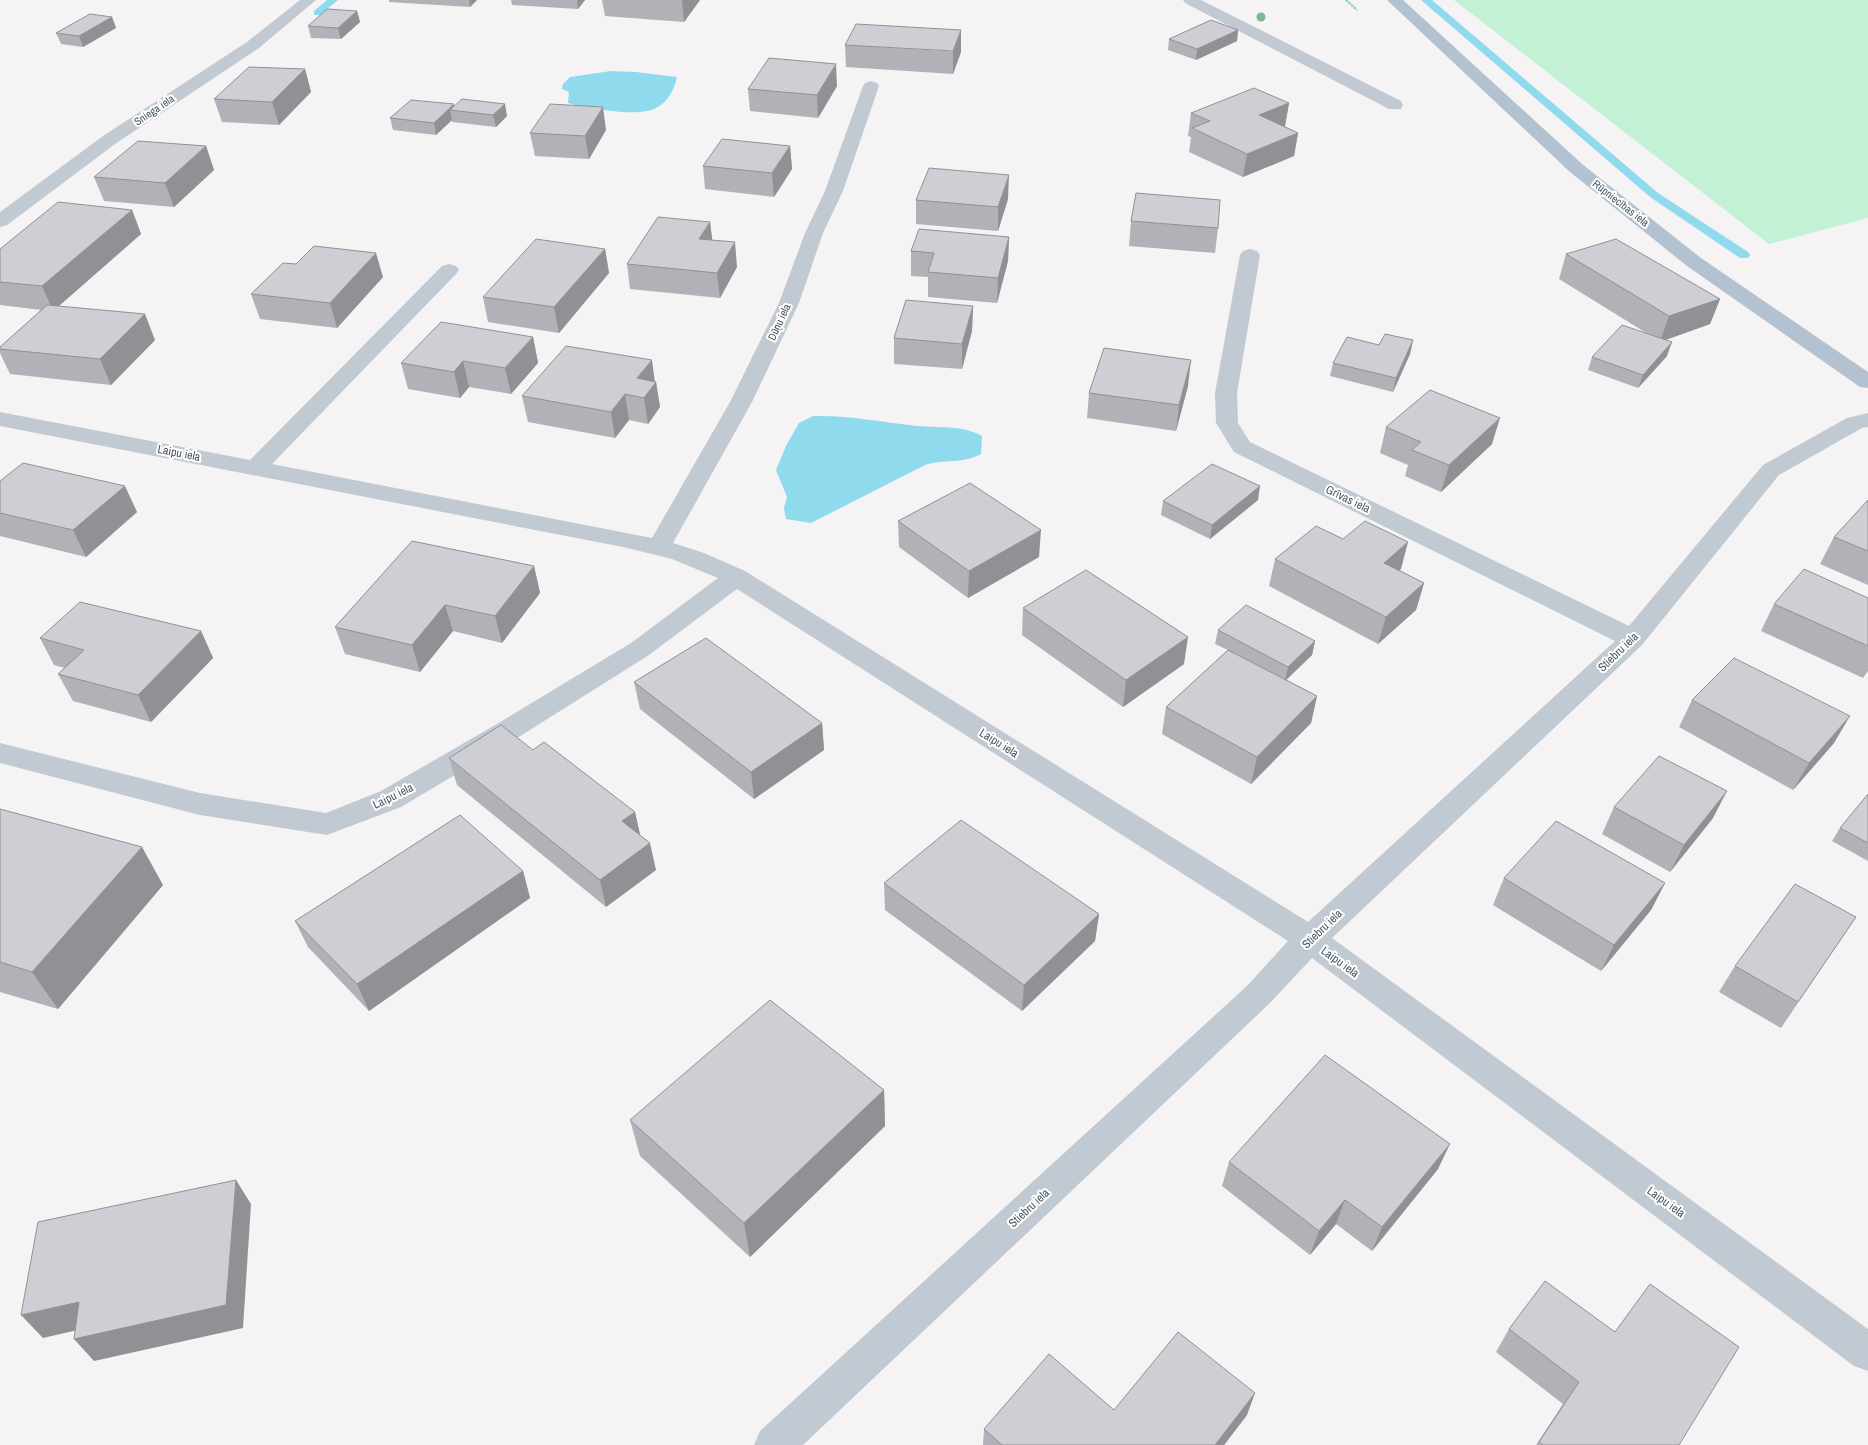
<svg xmlns="http://www.w3.org/2000/svg" width="1868" height="1445" viewBox="0 0 1868 1445" font-family="'Archivo Narrow',sans-serif">
  <style>
    .green { fill: #c3f1d5 }
    .water { fill: #90daee }
    .lines { fill: none; stroke-linecap: round; stroke-linejoin: round }
    .stream { fill: #90daee; fill-rule: evenodd }
    .path { stroke: #7ad0a6; stroke-width: 2; stroke-dasharray: 2.5 1; stroke-linecap: butt }
    .minor { fill: #c1cad2; fill-rule: evenodd }
    .major { fill: #b3c2d1; fill-rule: evenodd }
    .tree { fill: #7bb799 }
    .wall { fill: #b0b2b7 }
    .shaded-wall { fill: #909195 }
    .building { fill: #cdcfd5; stroke: #909195 }
    .labels { text-anchor: middle; dominant-baseline: central; stroke-width: 4; stroke-linejoin: round; paint-order: stroke }
    .far-street-label { font-size: 11px; fill: #4a5661; stroke: #fff }
    .street-label { font-size: 12px; fill: #4a5661; stroke: #fff }
  </style>
  <rect width="100%" height="100%" fill="#f5f3f3"/>
  <path class="green" d="M 1454,0 L 1868,0 L 1868,218 L 1769,244 Z"/>
  <g class="water">
    <path d="M 611,71 L 636,72 L 677,77 C 674,90 668,102 656,108 C 638,118 588,108 568,103 L 569,92 L 562,89 L 563,84 L 570,77 Z"/>
    <path d="M 813,416 C 849,415 882,422 917,426 C 939,428 963,425 982,436 L 981,454 C 963,464 944,459 925,465 L 811,523 L 786,519 L 784,508 L 787,497 L 776,470 L 786,446 L 799,423 Z"/>
  </g>
  <g class="lines">
    <g class="stream">
      <path d="M 327,0 L 338,0 L 320,15 L 314,15 L 314,11 Z"/>
      <path d="M 1421,0 L 1432,0 L 1658,193 L 1748,252 L 1750,255 L 1748,258 L 1740,258 L 1650,197 Z"/>
    </g>
    <path class="path" d="M 1346,0 L 1357,10"/>
    <g class="minor">
      <path d="M 300,0 L 316,0 L 259,48 L 115,144 L 7,225 L 0,227 L 0,212 L 103,136 L 247,42 Z"/>
      <path d="M 1183,0 L 1201,0 L 1401,101 L 1403,105 L 1401,109 L 1389,109 L 1185,3 Z"/>
      <path d="M 871,81 L 877,83 L 879,86 L 843,191 L 823,233 L 799,303 L 752,402 L 673,543 L 704,553 L 745,571 L 1308,922 L 1615,641 L 1234,452 L 1216,423 L 1215,393 L 1240,255 L 1243,251 L 1250,249 L 1257,251 L 1260,255 L 1237,393 L 1238,423 L 1250,442 L 1629,626 L 1763,465 L 1847,418 L 1868,413 L 1868,427 L 1862,428 L 1779,475 L 1642,645 L 1332,938 L 1868,1329 L 1868,1371 L 1854,1366 L 1312,958 L 1270,1003 L 803,1445 L 754,1445 L 760,1431 L 1248,985 L 1288,941 L 737,589 L 649,655 L 522,735 L 401,807 L 327,835 L 200,815 L 0,763 L 0,743 L 200,793 L 326,813 L 381,791 L 502,721 L 631,643 L 718,578 L 672,559 L 623,547 L 0,426 L 0,412 L 250,460 L 442,266 L 449,264 L 456,266 L 459,270 L 456,274 L 272,464 L 652,538 L 730,402 L 779,303 L 805,233 L 825,191 L 863,86 L 865,83 Z"/>
    </g>
    <path class="major" d="M 1387,0 L 1403,0 L 1582,164 L 1701,258 L 1868,372 L 1868,388 L 1860,387 L 1687,266 L 1570,172 Z"/>
  </g>
  <circle class="tree" cx="1261" cy="17" r="4.5"/>
  <g class="wall">
    <path d="M 389,0 L 477,0 L 470,7 L 389,2 Z"/>
    <path d="M 511,0 L 585,0 L 578,9 L 512,5 Z"/>
    <path d="M 602,0 L 700,0 L 684,22 L 605,16 Z"/>
    <path d="M 357,11 L 360,22 L 341,39 L 311,38 L 308,26 Z"/>
    <path d="M 112,17 L 116,28 L 83,47 L 61,44 L 56,33 Z"/>
    <path d="M 1238,30 L 1237,41 L 1196,60 L 1168,50 L 1169,39 Z"/>
    <path d="M 845,45 L 961,52 L 953,74 L 846,67 Z"/>
    <path d="M 305,69 L 311,92 L 279,125 L 222,122 L 214,99 Z"/>
    <path d="M 837,86 L 818,118 L 750,111 L 748,89 Z"/>
    <path d="M 1289,103 L 1285,126 L 1284,126 L 1298,133 L 1294,156 L 1243,177 L 1189,152 L 1191,137 L 1188,136 L 1191,113 Z"/>
    <path d="M 454,104 L 454,106 L 507,116 L 496,127 L 452,122 L 452,120 L 436,135 L 393,130 L 390,118 Z"/>
    <path d="M 606,130 L 589,159 L 535,156 L 530,133 Z"/>
    <path d="M 206,146 L 214,170 L 174,207 L 104,201 L 94,177 Z"/>
    <path d="M 790,146 L 792,169 L 774,197 L 705,189 L 703,166 Z"/>
    <path d="M 1008,199 L 998,231 L 916,224 L 916,200 Z"/>
    <path d="M 132,210 L 141,234 L 59,306 L 155,340 L 111,385 L 10,374 L 0,353 L 0,347 L 41,310 L 0,305 L 0,249 Z"/>
    <path d="M 1131,221 L 1218,228 L 1215,253 L 1129,246 Z"/>
    <path d="M 710,222 L 712,240 L 737,267 L 720,298 L 630,289 L 627,264 Z"/>
    <path d="M 1009,237 L 1008,261 L 997,303 L 928,297 L 928,277 L 911,276 L 911,251 Z"/>
    <path d="M 605,249 L 609,273 L 559,333 L 488,322 L 483,297 Z"/>
    <path d="M 1566,254 L 1720,299 L 1710,324 L 1665,340 L 1667,356 L 1638,388 L 1588,370 L 1592,357 L 1648,334 L 1559,279 Z"/>
    <path d="M 383,277 L 337,328 L 260,319 L 251,294 Z"/>
    <path d="M 973,306 L 972,331 L 962,369 L 894,364 L 894,338 Z"/>
    <path d="M 533,337 L 538,363 L 511,394 L 469,387 L 460,398 L 408,389 L 401,363 Z"/>
    <path d="M 1413,340 L 1410,354 L 1393,392 L 1330,376 L 1333,363 L 1379,345 Z"/>
    <path d="M 655,381 L 656,382 L 660,407 L 648,424 L 629,420 L 615,438 L 528,422 L 522,396 Z"/>
    <path d="M 1188,386 L 1176,431 L 1087,418 L 1089,393 Z"/>
    <path d="M 1386,427 L 1492,444 L 1441,492 L 1405,476 L 1408,465 L 1380,453 Z"/>
    <path d="M 0,481 L 137,512 L 86,557 L 0,536 Z"/>
    <path d="M 1258,500 L 1210,539 L 1161,515 L 1163,501 Z"/>
    <path d="M 1868,500 L 1868,585 L 1820,564 L 1834,537 Z"/>
    <path d="M 898,521 L 1039,557 L 968,598 L 899,547 Z"/>
    <path d="M 1275,559 L 1401,569 L 1399,570 L 1424,583 L 1416,610 L 1378,644 L 1269,586 Z"/>
    <path d="M 534,566 L 540,593 L 502,643 L 453,631 L 420,672 L 345,654 L 335,627 Z"/>
    <path d="M 1868,598 L 1868,671 L 1863,678 L 1761,631 L 1774,604 Z"/>
    <path d="M 1023,608 L 1184,664 L 1123,707 L 1022,635 Z"/>
    <path d="M 1218,630 L 1315,641 L 1312,655 L 1286,680 L 1317,696 L 1311,723 L 1251,784 L 1162,734 L 1166,707 L 1228,650 L 1215,644 Z"/>
    <path d="M 201,631 L 213,658 L 151,722 L 73,701 L 58,674 L 65,668 L 54,665 L 40,638 Z"/>
    <path d="M 634,682 L 822,723 L 824,750 L 754,799 L 640,709 Z"/>
    <path d="M 1692,700 L 1834,743 L 1793,790 L 1679,727 Z"/>
    <path d="M 533,750 L 635,812 L 640,835 L 656,870 L 606,907 L 457,785 L 449,758 Z"/>
    <path d="M 1868,794 L 1868,861 L 1832,841 L 1840,828 Z"/>
    <path d="M 1614,807 L 1713,818 L 1670,872 L 1602,834 Z"/>
    <path d="M 0,809 L 163,885 L 58,1009 L 0,992 Z"/>
    <path d="M 523,871 L 530,898 L 369,1011 L 308,947 L 295,921 Z"/>
    <path d="M 1504,878 L 1665,883 L 1651,910 L 1601,971 L 1493,905 Z"/>
    <path d="M 884,883 L 1099,914 L 1095,941 L 1022,1011 L 885,910 Z"/>
    <path d="M 1856,917 L 1781,1028 L 1719,992 L 1735,966 Z"/>
    <path d="M 884,1090 L 885,1126 L 750,1257 L 640,1156 L 630,1120 Z"/>
    <path d="M 1229,1162 L 1438,1169 L 1372,1251 L 1336,1224 L 1310,1255 L 1222,1186 Z"/>
    <path d="M 1509,1329 L 1679,1445 L 1536,1445 L 1563,1404 L 1496,1352 Z"/>
    <path d="M 1114,1410 L 1247,1415 L 1224,1445 L 983,1445 L 984,1429 Z"/>
  </g>
  <g class="shaded-wall">
    <path d="M 469,0 L 477,0 L 470,7 Z"/>
    <path d="M 577,0 L 585,0 L 578,9 Z"/>
    <path d="M 682,0 L 700,0 L 684,22 Z"/>
    <path d="M 357,11 L 360,22 L 341,39 L 338,28 Z"/>
    <path d="M 112,17 L 116,28 L 83,47 L 79,36 Z"/>
    <path d="M 961,30 L 961,52 L 953,74 L 953,51 Z"/>
    <path d="M 1238,30 L 1237,41 L 1196,60 L 1197,49 Z"/>
    <path d="M 836,64 L 837,86 L 818,118 L 817,95 Z"/>
    <path d="M 305,69 L 311,92 L 279,125 L 272,102 Z"/>
    <path d="M 1289,103 L 1285,126 L 1255,138 L 1259,115 Z"/>
    <path d="M 454,104 L 455,111 L 450,110 L 452,120 L 436,135 L 434,123 Z"/>
    <path d="M 505,104 L 507,116 L 496,127 L 493,115 Z"/>
    <path d="M 603,107 L 606,130 L 589,159 L 585,136 Z"/>
    <path d="M 1298,133 L 1294,156 L 1243,177 L 1247,154 Z"/>
    <path d="M 206,146 L 214,170 L 174,207 L 165,183 Z"/>
    <path d="M 790,146 L 792,169 L 774,197 L 772,173 Z"/>
    <path d="M 1009,175 L 1008,199 L 998,231 L 998,207 Z"/>
    <path d="M 132,210 L 141,234 L 53,311 L 42,286 Z"/>
    <path d="M 710,222 L 713,246 L 699,239 Z"/>
    <path d="M 1009,237 L 1008,261 L 997,303 L 998,278 Z"/>
    <path d="M 735,242 L 737,267 L 720,298 L 717,273 Z"/>
    <path d="M 605,249 L 609,273 L 559,333 L 554,307 Z"/>
    <path d="M 376,253 L 383,277 L 337,328 L 330,303 Z"/>
    <path d="M 1720,299 L 1710,324 L 1660,342 L 1669,316 Z"/>
    <path d="M 973,306 L 972,331 L 962,369 L 962,344 Z"/>
    <path d="M 145,314 L 155,340 L 111,385 L 100,359 Z"/>
    <path d="M 533,337 L 538,363 L 511,394 L 505,368 Z"/>
    <path d="M 1413,340 L 1410,354 L 1393,392 L 1396,378 Z"/>
    <path d="M 1672,342 L 1667,356 L 1638,388 L 1643,375 Z"/>
    <path d="M 652,360 L 655,383 L 656,382 L 660,407 L 648,424 L 644,398 L 637,378 Z"/>
    <path d="M 1191,360 L 1188,386 L 1176,431 L 1179,405 Z"/>
    <path d="M 463,361 L 469,387 L 460,398 L 454,372 Z"/>
    <path d="M 625,394 L 629,420 L 615,438 L 611,412 Z"/>
    <path d="M 1500,418 L 1492,444 L 1441,492 L 1449,465 Z"/>
    <path d="M 125,486 L 137,512 L 86,557 L 73,530 Z"/>
    <path d="M 1260,486 L 1258,500 L 1210,539 L 1212,525 Z"/>
    <path d="M 1041,530 L 1039,557 L 968,598 L 969,571 Z"/>
    <path d="M 1408,542 L 1401,569 L 1377,590 L 1384,563 Z"/>
    <path d="M 534,566 L 540,593 L 502,643 L 495,616 Z"/>
    <path d="M 1424,583 L 1416,610 L 1378,644 L 1386,617 Z"/>
    <path d="M 445,605 L 453,631 L 420,672 L 412,645 Z"/>
    <path d="M 201,631 L 213,658 L 151,722 L 138,695 Z"/>
    <path d="M 1188,637 L 1184,664 L 1123,707 L 1126,680 Z"/>
    <path d="M 1315,641 L 1312,655 L 1285,681 L 1288,667 Z"/>
    <path d="M 1317,696 L 1311,723 L 1251,784 L 1257,757 Z"/>
    <path d="M 1850,716 L 1834,743 L 1793,790 L 1809,763 Z"/>
    <path d="M 822,723 L 824,750 L 754,799 L 751,772 Z"/>
    <path d="M 1727,791 L 1713,818 L 1670,872 L 1684,845 Z"/>
    <path d="M 635,812 L 641,839 L 622,821 Z"/>
    <path d="M 650,843 L 656,870 L 606,907 L 600,880 Z"/>
    <path d="M 142,847 L 163,885 L 58,1009 L 32,972 Z"/>
    <path d="M 523,871 L 530,898 L 369,1011 L 357,984 Z"/>
    <path d="M 1665,883 L 1651,910 L 1601,971 L 1614,945 Z"/>
    <path d="M 1099,914 L 1095,941 L 1022,1011 L 1024,985 Z"/>
    <path d="M 884,1090 L 885,1126 L 750,1257 L 744,1223 Z"/>
    <path d="M 1450,1144 L 1438,1169 L 1372,1251 L 1382,1227 Z"/>
    <path d="M 236,1180 L 251,1204 L 243,1328 L 94,1361 L 74,1339 Z"/>
    <path d="M 1345,1200 L 1336,1224 L 1310,1255 L 1319,1231 Z"/>
    <path d="M 79,1302 L 99,1325 L 43,1338 L 21,1315 Z"/>
    <path d="M 1255,1393 L 1247,1415 L 1224,1445 L 1215,1445 Z"/>
  </g>
  <g class="building">
    <path d="M 327,9 L 357,11 L 338,28 L 308,26 Z"/>
    <path d="M 90,14 L 112,17 L 79,36 L 56,33 Z"/>
    <path d="M 1211,20 L 1238,30 L 1197,49 L 1169,39 Z"/>
    <path d="M 856,24 L 961,30 L 953,51 L 845,45 Z"/>
    <path d="M 769,58 L 836,64 L 817,95 L 748,89 Z"/>
    <path d="M 249,67 L 305,69 L 272,102 L 214,99 Z"/>
    <path d="M 1254,88 L 1289,103 L 1259,115 L 1298,133 L 1247,154 L 1192,128 L 1210,121 L 1191,113 Z"/>
    <path d="M 462,99 L 505,104 L 493,115 L 450,110 Z"/>
    <path d="M 411,100 L 454,104 L 434,123 L 390,118 Z"/>
    <path d="M 550,104 L 603,107 L 585,136 L 530,133 Z"/>
    <path d="M 722,139 L 790,146 L 772,173 L 703,166 Z"/>
    <path d="M 138,141 L 206,146 L 165,183 L 94,177 Z"/>
    <path d="M 929,168 L 1009,175 L 998,207 L 916,200 Z"/>
    <path d="M 1136,193 L 1220,200 L 1218,228 L 1131,221 Z"/>
    <path d="M 58,202 L 132,210 L 42,286 L 0,282 L 0,249 Z"/>
    <path d="M 658,217 L 710,222 L 699,239 L 735,242 L 717,273 L 627,264 Z"/>
    <path d="M 919,229 L 1009,237 L 998,278 L 928,272 L 934,253 L 911,251 Z"/>
    <path d="M 536,239 L 605,249 L 554,307 L 483,297 Z"/>
    <path d="M 1616,239 L 1720,299 L 1669,316 L 1566,254 Z"/>
    <path d="M 314,246 L 376,253 L 330,303 L 251,294 L 283,263 L 296,264 Z"/>
    <path d="M 906,300 L 973,306 L 962,344 L 894,338 Z"/>
    <path d="M 47,305 L 145,314 L 100,359 L 0,349 L 0,347 Z"/>
    <path d="M 441,322 L 533,337 L 505,368 L 463,361 L 454,372 L 401,363 Z"/>
    <path d="M 1622,325 L 1672,342 L 1643,375 L 1592,357 Z"/>
    <path d="M 1385,334 L 1413,340 L 1396,378 L 1333,363 L 1347,337 L 1379,345 Z"/>
    <path d="M 566,346 L 652,360 L 637,378 L 656,382 L 644,398 L 625,394 L 611,412 L 522,396 Z"/>
    <path d="M 1104,348 L 1191,360 L 1179,405 L 1089,393 Z"/>
    <path d="M 1430,390 L 1500,418 L 1449,465 L 1412,450 L 1421,442 L 1386,427 Z"/>
    <path d="M 23,463 L 125,486 L 73,530 L 0,513 L 0,481 Z"/>
    <path d="M 1212,464 L 1260,486 L 1212,525 L 1163,501 Z"/>
    <path d="M 970,483 L 1041,530 L 969,571 L 898,521 Z"/>
    <path d="M 1868,500 L 1868,551 L 1834,537 Z"/>
    <path d="M 1365,521 L 1408,542 L 1384,563 L 1424,583 L 1386,617 L 1275,559 L 1316,526 L 1343,539 Z"/>
    <path d="M 412,541 L 534,566 L 495,616 L 445,605 L 412,645 L 335,627 Z"/>
    <path d="M 1804,569 L 1868,598 L 1868,646 L 1774,604 Z"/>
    <path d="M 1086,570 L 1188,637 L 1126,680 L 1023,608 Z"/>
    <path d="M 80,602 L 201,631 L 138,695 L 58,674 L 84,650 L 40,638 Z"/>
    <path d="M 1246,605 L 1315,641 L 1288,667 L 1218,630 Z"/>
    <path d="M 706,638 L 822,723 L 751,772 L 634,682 Z"/>
    <path d="M 1228,650 L 1317,696 L 1257,757 L 1166,707 Z"/>
    <path d="M 1734,658 L 1850,716 L 1809,763 L 1692,700 Z"/>
    <path d="M 501,725 L 533,750 L 544,742 L 635,812 L 622,821 L 650,843 L 600,880 L 449,758 Z"/>
    <path d="M 1659,756 L 1727,791 L 1684,845 L 1614,807 Z"/>
    <path d="M 1868,794 L 1868,843 L 1840,828 Z"/>
    <path d="M 0,809 L 142,847 L 32,972 L 0,962 Z"/>
    <path d="M 460,815 L 523,871 L 357,984 L 295,921 Z"/>
    <path d="M 961,820 L 1099,914 L 1024,985 L 884,883 Z"/>
    <path d="M 1556,821 L 1665,883 L 1614,945 L 1504,878 Z"/>
    <path d="M 1795,884 L 1856,917 L 1798,1002 L 1735,966 Z"/>
    <path d="M 770,1000 L 884,1090 L 744,1223 L 630,1120 Z"/>
    <path d="M 1325,1055 L 1450,1144 L 1382,1227 L 1345,1200 L 1319,1231 L 1229,1162 Z"/>
    <path d="M 236,1180 L 226,1305 L 74,1339 L 79,1302 L 21,1315 L 38,1222 Z"/>
    <path d="M 1545,1281 L 1615,1332 L 1650,1284 L 1739,1347 L 1679,1445 L 1543,1445 L 1539,1442 L 1579,1382 L 1509,1329 Z"/>
    <path d="M 1178,1332 L 1255,1393 L 1215,1445 L 1002,1445 L 984,1429 L 1049,1354 L 1114,1410 Z"/>
  </g>
  <g class="labels">
    <g class="far-street-label">
      <text transform="translate(154 110) rotate(-34)">Sniega iela</text>
      <text transform="translate(1621 203) rotate(38)">Rūpniecības iela</text>
      <text transform="translate(779 322) rotate(-65)">Dūņu iela</text>
    </g>
    <g class="street-label">
      <text transform="translate(179 453) rotate(11)">Laipu iela</text>
      <text transform="translate(1348 499) rotate(26)">Grīvas iela</text>
      <text transform="translate(1618 652) rotate(-44)">Stiebru iela</text>
      <text transform="translate(999 743) rotate(32)">Laipu iela</text>
      <text transform="translate(393 796) rotate(-26)">Laipu iela</text>
      <text transform="translate(1322 929) rotate(-44)">Stiebru iela</text>
      <text transform="translate(1340 962) rotate(36)">Laipu iela</text>
      <text transform="translate(1666 1202) rotate(36)">Laipu iela</text>
      <text transform="translate(1029 1208) rotate(-43)">Stiebru iela</text>
    </g>
  </g>
</svg>
